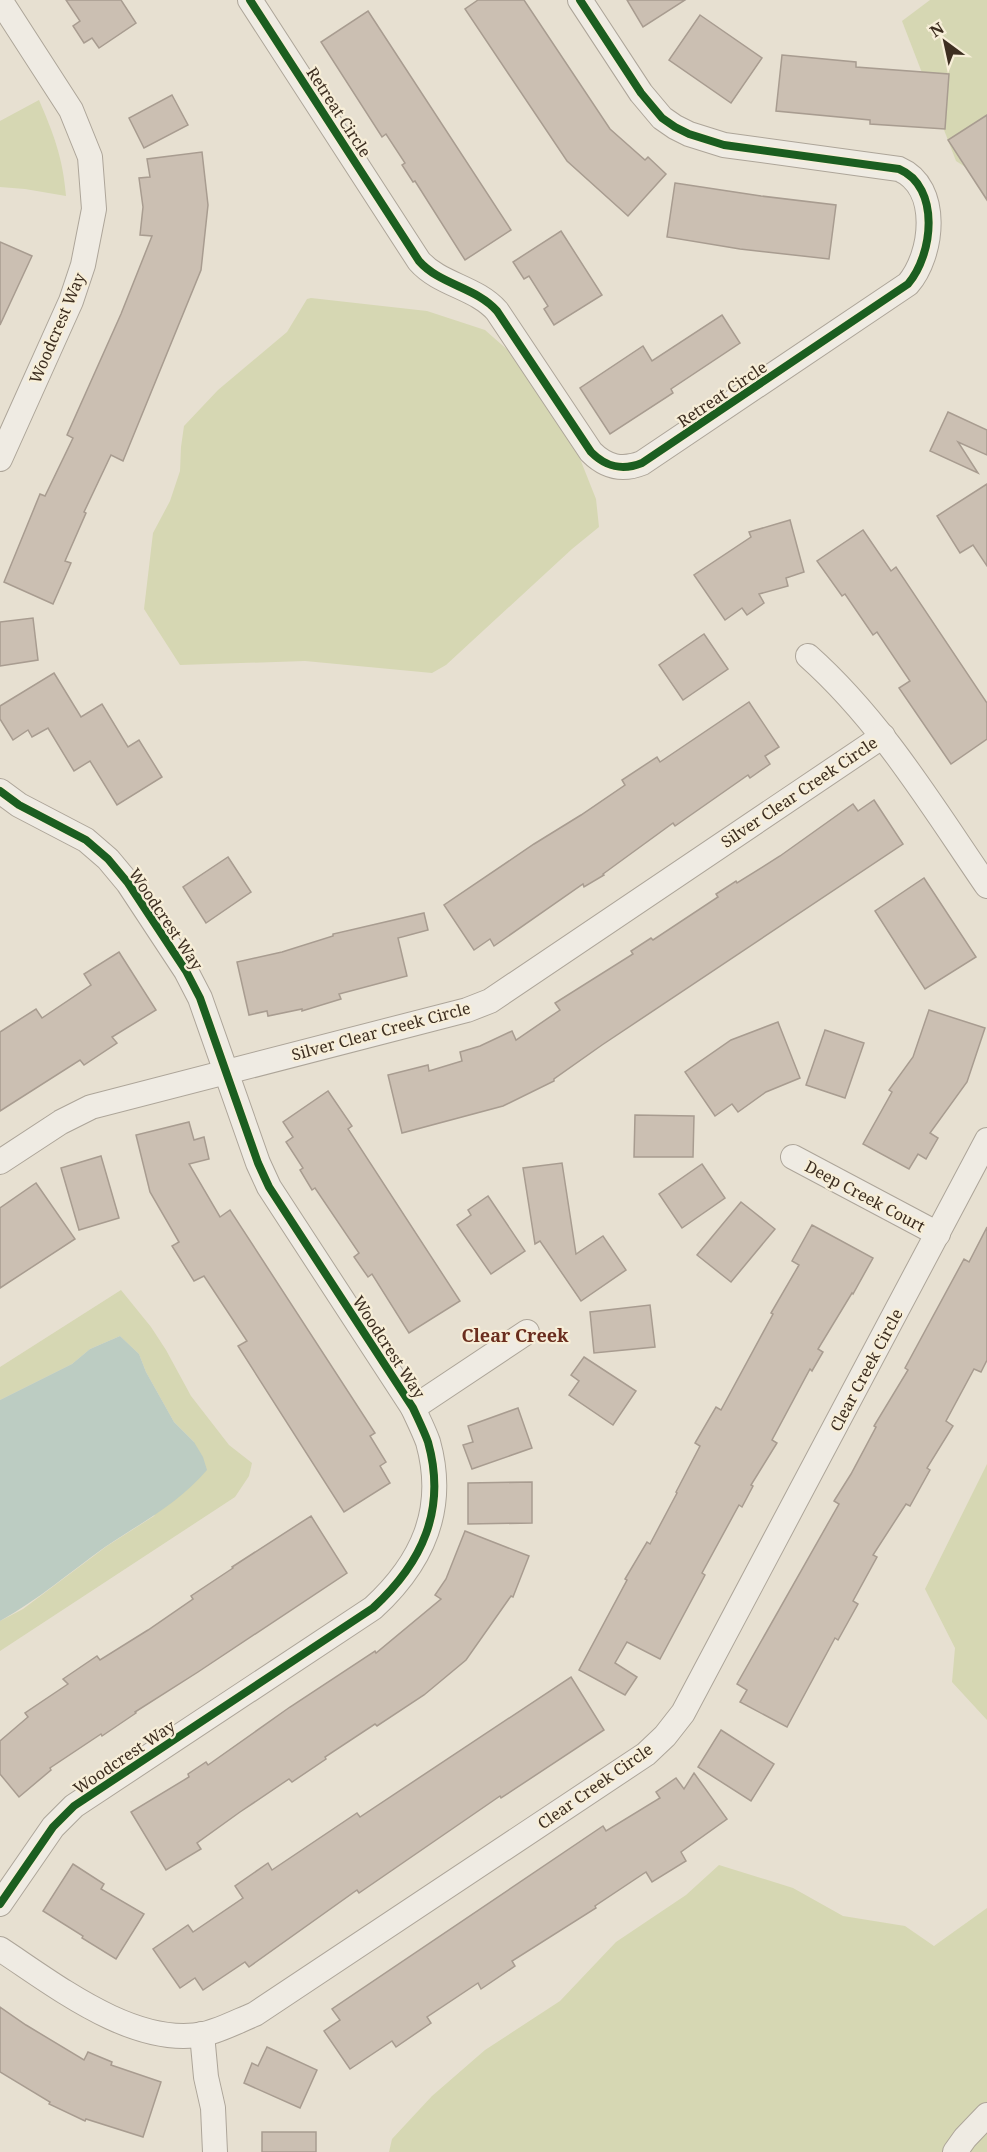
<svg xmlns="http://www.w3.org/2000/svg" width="987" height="2152" viewBox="0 0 987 2152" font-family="'Noto Serif',serif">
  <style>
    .green { fill: #d6d7b3 }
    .water { fill: #bcccc2 }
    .building { fill: #cbbfb2; stroke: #a89c90; stroke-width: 1.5 }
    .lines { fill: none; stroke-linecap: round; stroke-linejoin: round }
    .minor-casing { stroke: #ada599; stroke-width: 26 }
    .minor { stroke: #efebe3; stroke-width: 24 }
    .cycleway-casing { stroke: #f7eed8; stroke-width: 11 }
    .cycleway { stroke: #1b5e20; stroke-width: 8 }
    .labels { text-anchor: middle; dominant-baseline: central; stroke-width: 4.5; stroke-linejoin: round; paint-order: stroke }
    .street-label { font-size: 16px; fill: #3d2e20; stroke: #f7eed8 }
    .neighbourhood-label { font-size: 18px; font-weight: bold; fill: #6b2e1e; stroke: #f7eed8 }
  </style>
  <rect width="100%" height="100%" fill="#e7e0d1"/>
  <g class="green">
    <path d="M 930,0 L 987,0 L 987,181 L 956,161 L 902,21 Z"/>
    <path d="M 39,100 C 54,135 63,158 66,196 L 25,189 L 0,187 L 0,121 Z"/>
    <path d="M 311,298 L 427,311 L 485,330 L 525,365 L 571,436 L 596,499 L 599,527 L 572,549 L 446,665 L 432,673 L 305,661 L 180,665 L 144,609 L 153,533 L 170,501 L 180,471 L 181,447 L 184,426 L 218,390 L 287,332 L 307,299 Z"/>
    <path d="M 121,1290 L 151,1327 L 166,1350 L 191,1396 L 229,1445 L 252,1463 L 249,1476 L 235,1497 L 0,1651 L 0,1621 L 23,1609 L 107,1546 L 154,1516 L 194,1442 L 174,1422 L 146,1372 L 139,1354 L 120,1336 L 90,1349 L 72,1364 L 0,1400 L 0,1367 Z"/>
    <path d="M 987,1464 L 987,1720 L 952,1682 L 955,1648 L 925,1589 Z"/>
    <path d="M 719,1865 L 793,1888 L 843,1916 L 905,1926 L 934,1946 L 987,1908 L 987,2152 L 389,2152 L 392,2139 L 432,2096 L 485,2050 L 560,2001 L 616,1942 L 686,1895 Z"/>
  </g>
  <path class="water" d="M 120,1336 L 139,1354 L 146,1372 L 174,1422 L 194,1442 L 203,1457 L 207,1470 C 177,1505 142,1522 105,1547 C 70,1572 38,1600 0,1621 L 0,1400 L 72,1364 L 90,1349 Z"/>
  <g class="building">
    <path d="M 66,0 L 121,0 L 136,23 L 99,48 L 92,38 L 84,43 L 73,26 L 80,21 Z"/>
    <path d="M 478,0 L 524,0 L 610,129 L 645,160 L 648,157 L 666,174 L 628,216 L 567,161 L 465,9 Z"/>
    <path d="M 627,0 L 685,0 L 643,27 Z"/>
    <path d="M 368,11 L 511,230 L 465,260 L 415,181 L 413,182 L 402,165 L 405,163 L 386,134 L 382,137 L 321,42 Z"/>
    <path d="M 700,15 L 762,58 L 731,103 L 669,60 Z"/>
    <path d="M 782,55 L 856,62 L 856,67 L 949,74 L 945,129 L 870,124 L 870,120 L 776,111 Z"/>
    <path d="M 172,95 L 188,125 L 144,148 L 129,118 Z"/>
    <path d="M 987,115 L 987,200 L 948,140 Z"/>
    <path d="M 202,152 L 208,205 L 201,270 L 123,461 L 111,455 L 84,512 L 86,513 L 65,561 L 71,563 L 53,604 L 4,582 L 40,494 L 45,496 L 73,438 L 67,435 L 121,314 L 152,236 L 140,235 L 143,207 L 139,178 L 150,177 L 147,159 Z"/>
    <path d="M 675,183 L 761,196 L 836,205 L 829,259 L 740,249 L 667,237 Z"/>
    <path d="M 561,231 L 602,295 L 554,325 L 544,309 L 548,306 L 529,276 L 524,279 L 513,262 Z"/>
    <path d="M 0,242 L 32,256 L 0,325 Z"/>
    <path d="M 722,315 L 740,343 L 671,389 L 673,393 L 610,434 L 580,388 L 643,346 L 652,361 Z"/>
    <path d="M 948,412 L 987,430 L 987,455 L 958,442 L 978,473 L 930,451 Z"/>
    <path d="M 987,484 L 987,566 L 973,545 L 960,553 L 937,516 Z"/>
    <path d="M 790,520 L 804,572 L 786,578 L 788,586 L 759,594 L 764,603 L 747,615 L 742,608 L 725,620 L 694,575 L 751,537 L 749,532 Z"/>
    <path d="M 863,530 L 891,571 L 896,567 L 987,703 L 987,739 L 951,764 L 899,688 L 910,681 L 877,632 L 873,635 L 845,594 L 842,596 L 817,561 Z"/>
    <path d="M 33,618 L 38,660 L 0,666 L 0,622 Z"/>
    <path d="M 704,634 L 728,669 L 683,700 L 659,665 Z"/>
    <path d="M 54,673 L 81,717 L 102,704 L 128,747 L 139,740 L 162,777 L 117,805 L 90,761 L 74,771 L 48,728 L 32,737 L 28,730 L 13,740 L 0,719 L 0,706 Z"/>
    <path d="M 749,702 L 779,747 L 765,756 L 770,764 L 750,778 L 748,775 L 675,826 L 673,823 L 603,874 L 604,875 L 584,887 L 583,884 L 494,946 L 490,939 L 474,950 L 444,905 L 534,844 L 581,815 L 625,785 L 622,780 L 657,757 L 660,762 Z"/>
    <path d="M 874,800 L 903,844 L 602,1045 L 554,1079 L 554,1081 L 503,1106 L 402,1133 L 388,1075 L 428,1065 L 429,1071 L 462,1061 L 460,1052 L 480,1046 L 512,1031 L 516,1040 L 560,1010 L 555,1003 L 633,954 L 631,951 L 651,938 L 653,940 L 718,897 L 716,894 L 736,881 L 737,883 L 780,856 L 853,804 L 858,811 Z"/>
    <path d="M 228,857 L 251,892 L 206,923 L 183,887 Z"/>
    <path d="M 924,878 L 976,957 L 925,989 L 875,911 Z"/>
    <path d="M 424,913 L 428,930 L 398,938 L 407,976 L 339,994 L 341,999 L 302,1011 L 302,1009 L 268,1016 L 267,1011 L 249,1015 L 237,962 L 282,952 L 333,936 L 333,934 Z"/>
    <path d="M 119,952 L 156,1010 L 112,1037 L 117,1043 L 84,1065 L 80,1060 L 0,1111 L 0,1032 L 36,1009 L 42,1018 L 91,985 L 84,974 Z"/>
    <path d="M 929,1010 L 985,1028 L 967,1082 L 930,1133 L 938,1138 L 926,1159 L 918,1154 L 909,1169 L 863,1144 L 892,1092 L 889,1090 L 913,1057 Z"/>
    <path d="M 778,1022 L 800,1078 L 766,1092 L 738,1112 L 732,1104 L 715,1116 L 685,1072 L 731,1040 Z"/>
    <path d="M 825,1030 L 864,1043 L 845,1098 L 806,1085 Z"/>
    <path d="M 328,1091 L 352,1126 L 348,1129 L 460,1301 L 409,1333 L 372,1274 L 368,1277 L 354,1257 L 359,1253 L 315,1188 L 312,1190 L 300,1170 L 303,1168 L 286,1142 L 293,1137 L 283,1122 Z"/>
    <path d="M 635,1115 L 694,1116 L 693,1157 L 634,1157 Z"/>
    <path d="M 189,1122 L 194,1140 L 204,1137 L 209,1159 L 189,1164 L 220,1217 L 230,1210 L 375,1433 L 370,1436 L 386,1462 L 380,1466 L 390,1483 L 344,1512 L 238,1346 L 247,1341 L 204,1276 L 194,1281 L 172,1246 L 179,1242 L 150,1192 L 136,1135 Z"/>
    <path d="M 101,1156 L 119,1218 L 79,1230 L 61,1168 Z"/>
    <path d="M 562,1163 L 576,1254 L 603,1236 L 626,1270 L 581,1301 L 540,1241 L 535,1244 L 523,1168 Z"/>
    <path d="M 702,1164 L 725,1198 L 682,1228 L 659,1194 Z"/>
    <path d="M 36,1183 L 75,1239 L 0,1288 L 0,1208 Z"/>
    <path d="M 488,1196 L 525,1251 L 491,1274 L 457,1225 L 471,1215 L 468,1210 Z"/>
    <path d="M 741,1202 L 775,1229 L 731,1282 L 697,1255 Z"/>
    <path d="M 812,1225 L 873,1258 L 853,1294 L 852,1293 L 818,1349 L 823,1352 L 812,1371 L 810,1369 L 772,1440 L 777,1443 L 751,1485 L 753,1486 L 742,1507 L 739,1505 L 702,1573 L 705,1575 L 660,1659 L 627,1642 L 615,1663 L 637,1677 L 625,1695 L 579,1670 L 627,1580 L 625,1579 L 647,1542 L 650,1544 L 677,1493 L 676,1492 L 700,1446 L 695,1443 L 716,1407 L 721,1410 L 773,1314 L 771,1313 L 799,1265 L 792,1261 Z"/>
    <path d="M 987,1227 L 987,1360 L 981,1372 L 974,1369 L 946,1421 L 953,1426 L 927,1468 L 930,1470 L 910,1506 L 906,1504 L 873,1555 L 877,1557 L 853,1601 L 858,1604 L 838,1640 L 835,1638 L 787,1727 L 740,1702 L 747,1690 L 737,1684 L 839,1504 L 834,1501 L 851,1474 L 876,1427 L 874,1426 L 908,1370 L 905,1368 L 964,1259 L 969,1262 Z"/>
    <path d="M 650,1305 L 655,1347 L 594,1353 L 590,1312 Z"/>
    <path d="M 584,1357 L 636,1391 L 613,1425 L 569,1395 L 579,1381 L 571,1375 Z"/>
    <path d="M 518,1408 L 532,1448 L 472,1469 L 463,1445 L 473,1442 L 468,1426 Z"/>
    <path d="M 532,1482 L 532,1523 L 468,1524 L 468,1483 Z"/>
    <path d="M 311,1516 L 347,1573 L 198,1672 L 135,1712 L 136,1713 L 102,1736 L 101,1734 L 50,1768 L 51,1770 L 19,1797 L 0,1774 L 0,1741 L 28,1717 L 25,1713 L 68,1684 L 63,1679 L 97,1656 L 100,1660 L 148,1630 L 193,1599 L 191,1596 L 233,1568 L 232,1567 Z"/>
    <path d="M 465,1531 L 529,1556 L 513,1597 L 511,1596 L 466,1660 L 424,1695 L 377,1726 L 375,1724 L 325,1757 L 326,1759 L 292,1782 L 289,1779 L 240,1812 L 197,1843 L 201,1849 L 166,1870 L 131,1812 L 189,1777 L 188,1774 L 206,1762 L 208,1765 L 290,1707 L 375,1651 L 376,1653 L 441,1599 L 435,1595 L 446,1579 Z"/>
    <path d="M 571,1677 L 604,1730 L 501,1798 L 500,1796 L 359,1893 L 357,1890 L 249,1967 L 245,1962 L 203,1990 L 195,1978 L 180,1988 L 153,1949 L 188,1925 L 193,1932 L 243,1898 L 235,1886 L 268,1863 L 272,1870 L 357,1813 L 360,1817 Z"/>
    <path d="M 721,1730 L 774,1764 L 751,1801 L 698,1767 Z"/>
    <path d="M 694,1773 L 727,1819 L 681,1852 L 686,1861 L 652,1882 L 646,1872 L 595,1906 L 596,1908 L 512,1961 L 515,1966 L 481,1989 L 478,1983 L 427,2017 L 431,2023 L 396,2047 L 392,2041 L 350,2069 L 324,2031 L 340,2020 L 332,2009 L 603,1826 L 606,1831 L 660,1798 L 656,1792 L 676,1778 L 684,1789 Z"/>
    <path d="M 73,1864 L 104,1884 L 101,1889 L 144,1914 L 116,1959 L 82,1938 L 83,1936 L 43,1911 Z"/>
    <path d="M 0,2007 L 26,2025 L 84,2060 L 88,2052 L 112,2062 L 111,2065 L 161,2082 L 143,2137 L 86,2119 L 85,2121 L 49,2104 L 50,2102 L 0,2072 Z"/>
    <path d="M 267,2047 L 317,2070 L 300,2108 L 244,2083 L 252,2063 L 258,2066 Z"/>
    <rect x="262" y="2132" width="54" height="20"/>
  </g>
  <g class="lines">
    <g class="minor-casing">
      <g id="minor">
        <path d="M 0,0 L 71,110 L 90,157 L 94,209 L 83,265 L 71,301 L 0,459"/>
        <path d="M 250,0 L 419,261 C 440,285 476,287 497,311 L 591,452 C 606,467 622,471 642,463 L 908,284 C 933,255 941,187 899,169 L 724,145 L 689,134 L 675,127 L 662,118 L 641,93 L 580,0"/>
        <path d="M 808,656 C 881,721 932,806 987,886"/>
        <path d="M 0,791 L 19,805 L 86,840 L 108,859 L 128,883 L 186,971 L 200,998 L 258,1163 L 269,1187 L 413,1408 C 418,1419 424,1431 428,1442 C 447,1510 422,1563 373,1608 L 74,1806 L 53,1827 L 0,1904"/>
        <path d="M 793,1157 L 938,1234"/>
        <path d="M 0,1162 L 61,1122 L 91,1107 L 467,1010 L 490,1001 L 883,736"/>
        <path d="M 413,1408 L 527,1332"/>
        <path d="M 0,1949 C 55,1985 134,2048 204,2034 C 221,2030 238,2021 255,2014 L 646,1754 L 665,1736 L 683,1713 L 987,1140"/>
        <path d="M 202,2034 L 206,2077 L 213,2108 L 215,2152"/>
        <path d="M 955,2152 L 965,2138 L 987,2115"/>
      </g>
    </g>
    <use href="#minor" class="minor"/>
    <g class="cycleway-casing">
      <g id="cycleway">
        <path d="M 250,0 L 419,261 C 440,285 476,287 497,311 L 591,452 C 606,467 622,471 642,463 L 908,284 C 933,255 941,187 899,169 L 724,145 L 689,134 L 675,127 L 662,118 L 641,93 L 580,0"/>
        <path d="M 0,791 L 19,805 L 86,840 L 108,859 L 128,883 L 186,971 L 200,998 L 258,1163 L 269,1187 L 413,1408 C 418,1419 424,1431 428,1442 C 447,1510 422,1563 373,1608 L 74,1806 L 53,1827 L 0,1904"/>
      </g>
    </g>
    <use href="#cycleway" class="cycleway"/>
  </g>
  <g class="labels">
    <g class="street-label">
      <text transform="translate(339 112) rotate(57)">Retreat Circle</text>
      <text transform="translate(57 328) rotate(-67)">Woodcrest Way</text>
      <text transform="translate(722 394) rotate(-34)">Retreat Circle</text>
      <text transform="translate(799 792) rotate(-34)">Silver Clear Creek Circle</text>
      <text transform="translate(166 919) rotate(56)">Woodcrest Way</text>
      <text transform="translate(381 1031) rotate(-15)">Silver Clear Creek Circle</text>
      <text transform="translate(865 1196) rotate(28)">Deep Creek Court</text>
      <text transform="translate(389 1347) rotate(57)">Woodcrest Way</text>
      <text transform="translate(866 1370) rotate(-62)">Clear Creek Circle</text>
      <text transform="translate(124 1757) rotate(-34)">Woodcrest Way</text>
      <text transform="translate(595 1786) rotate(-35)">Clear Creek Circle</text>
    </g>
    <g class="neighbourhood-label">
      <text x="515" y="1335">Clear Creek</text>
    </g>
  </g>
  <g transform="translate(945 42) rotate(327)" stroke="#f7eed8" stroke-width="4.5" paint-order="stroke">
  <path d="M0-4.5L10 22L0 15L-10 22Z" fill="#3d2e20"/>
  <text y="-9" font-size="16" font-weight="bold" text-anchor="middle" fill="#3d2e20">N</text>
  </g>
</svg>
